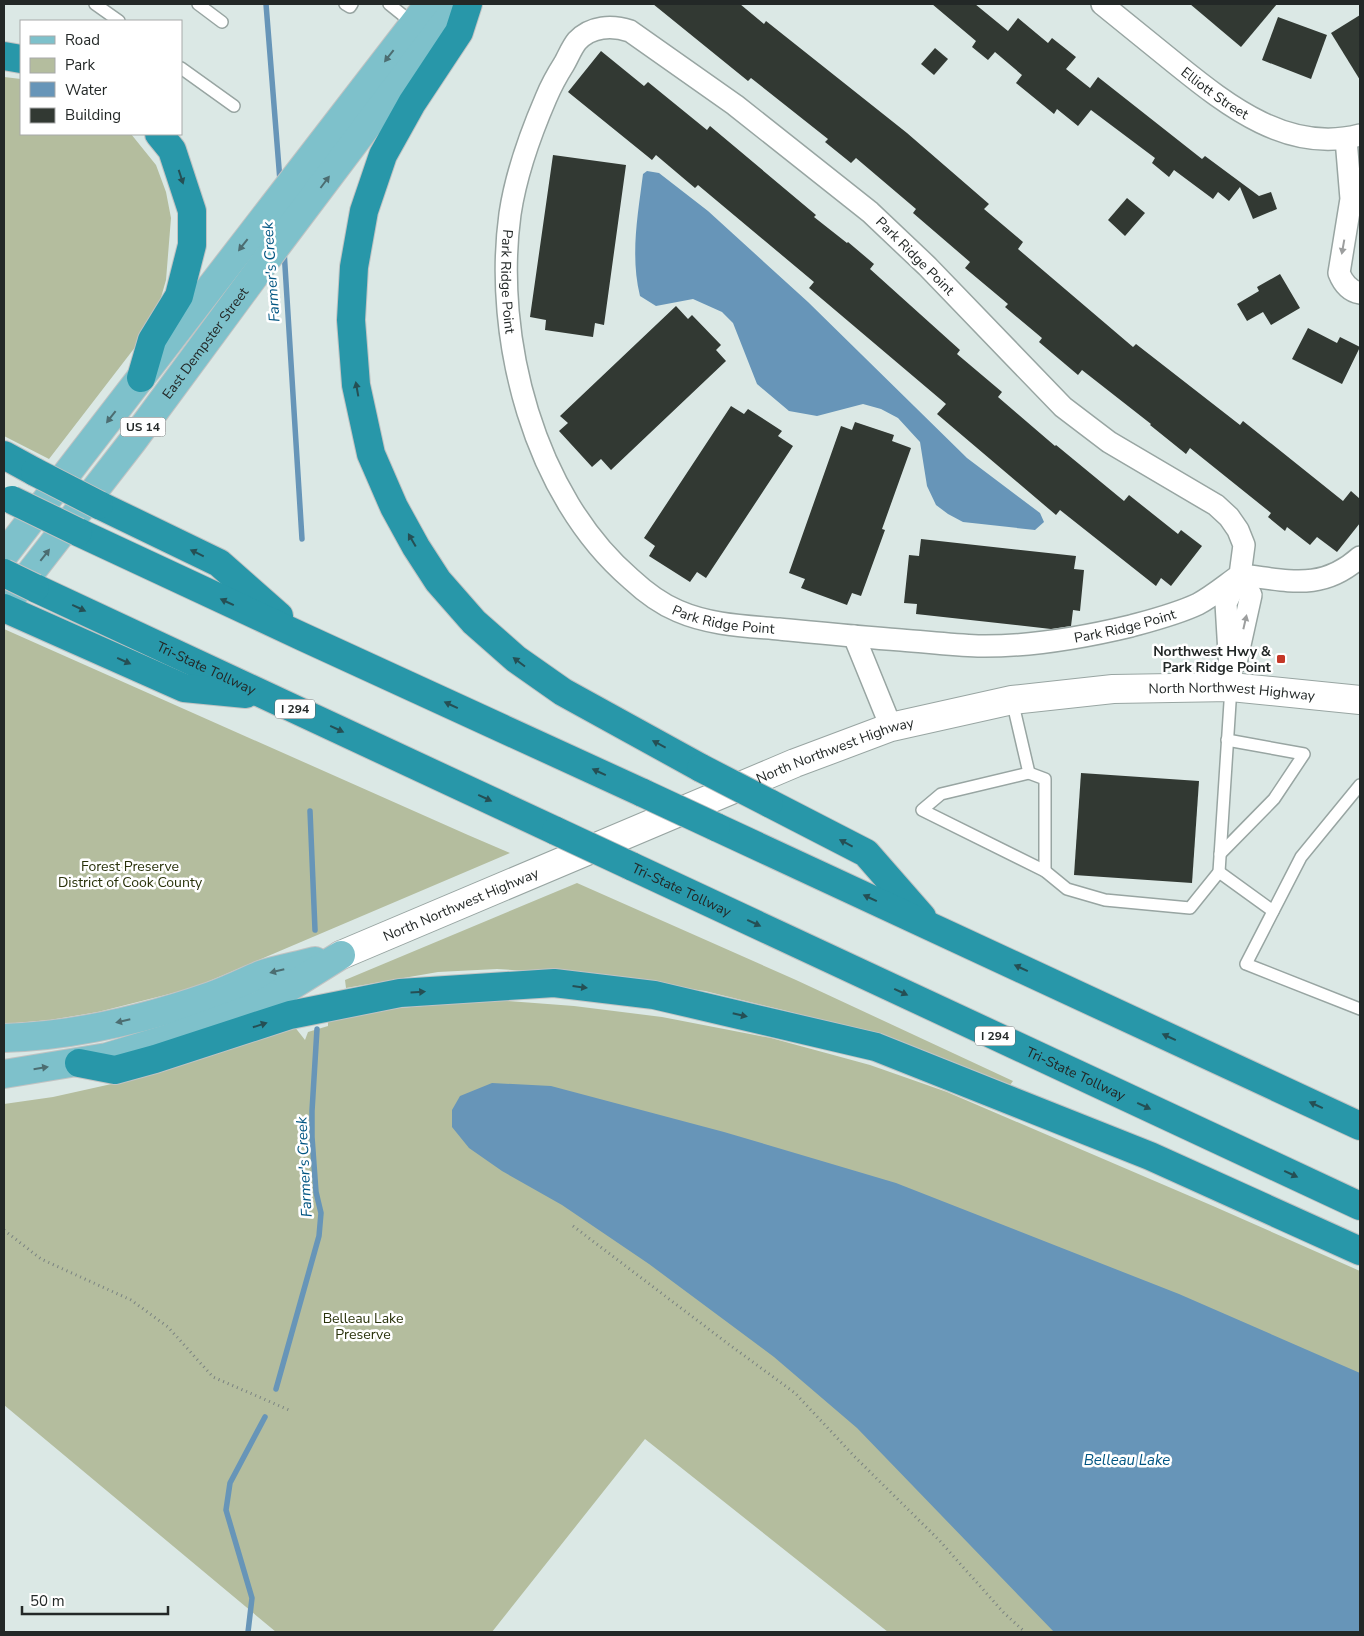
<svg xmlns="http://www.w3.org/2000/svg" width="1364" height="1636" viewBox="0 0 1364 1636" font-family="'Nunito Sans',sans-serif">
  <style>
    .green { fill: #b4bd9e }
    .water { fill: #6795b8 }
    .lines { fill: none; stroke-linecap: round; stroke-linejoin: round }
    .stream { stroke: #6795b8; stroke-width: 5.5 }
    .building { fill: #323933 }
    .service-casing { stroke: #98a5a2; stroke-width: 14 }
    .minor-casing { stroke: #98a5a2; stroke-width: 24 }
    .secondary-casing { stroke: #98a5a2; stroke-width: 30 }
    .primary-casing { stroke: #c1c3c3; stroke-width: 30 }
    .motorway-casing { stroke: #c1c3c3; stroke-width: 30 }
    .path { stroke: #7a8381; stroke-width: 3; stroke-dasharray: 1 4; stroke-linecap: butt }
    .service { stroke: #fff; stroke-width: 11 }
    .minor { stroke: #fff; stroke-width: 21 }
    .secondary { stroke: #fff; stroke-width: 28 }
    .primary { stroke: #7ec1cb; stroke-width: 28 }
    .motorway { stroke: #2897a9; stroke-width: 28 }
    .motorway-bridge-casing { stroke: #c1c3c3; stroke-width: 30; stroke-linecap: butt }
    .motorway-bridge { stroke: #2897a9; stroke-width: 28 }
    .oneway { fill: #4c6d71 }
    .oneway2 { fill: #254f54 }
    .oneway3 { fill: #9c9e9e }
    .poi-dot { fill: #c43727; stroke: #fff; stroke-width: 2 }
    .labels { text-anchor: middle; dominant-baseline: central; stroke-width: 5; stroke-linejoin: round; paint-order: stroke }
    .shield { fill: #fff; stroke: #656868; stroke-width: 1 }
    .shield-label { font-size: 12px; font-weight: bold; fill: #232827 }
    .street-label { font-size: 14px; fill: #232827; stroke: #fff }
    .poi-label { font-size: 14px; font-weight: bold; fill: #232827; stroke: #fff; text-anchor: end }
    .park-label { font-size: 14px; fill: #29320a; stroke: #fff }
    .water-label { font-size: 15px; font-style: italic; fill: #005582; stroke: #fff }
  </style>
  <rect width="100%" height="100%" fill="#dbe8e5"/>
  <g class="green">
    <path d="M 4,77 L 21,79 L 21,134 L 131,134 L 156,165 L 166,192 L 171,218 L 166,280 L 160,301 L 146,333 L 49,459 L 4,436 Z"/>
    <path d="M 4,629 L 468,835 L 510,853 L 193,988 L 98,1012 L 50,1020 L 4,1024 Z"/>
    <path d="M 577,883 L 796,980 L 1013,1081 L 1010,1085 L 911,1046 L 787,1011 L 705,991 L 580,974 L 497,969 L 438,972 L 346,988 L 345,980 Z"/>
    <path d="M 494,1000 L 574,1006 L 662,1017 L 771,1038 L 870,1065 L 947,1092 L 1213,1206 L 1360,1271 L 1360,1632 L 888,1632 L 645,1439 L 492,1632 L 276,1632 L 4,1405 L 4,1104 L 53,1097 L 134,1079 L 294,1026 L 305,1040 L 308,1032 L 328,1026 L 328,1014 Z"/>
  </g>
  <g class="water">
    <path d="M 647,171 L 659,173 L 708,211 L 808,302 L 967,458 L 1040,513 L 1044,522 L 1035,530 L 963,522 L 948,514 L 936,505 L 927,486 L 920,442 L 898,418 L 881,409 L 863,404 L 817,416 L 789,411 L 757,384 L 733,323 L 722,312 L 693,299 L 656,306 L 640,296 C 630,256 638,214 643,174 Z"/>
    <path d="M 492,1083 L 551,1086 L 724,1132 L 896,1183 L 1179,1294 L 1360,1373 L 1360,1632 L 1054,1632 L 857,1428 L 774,1357 L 649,1264 L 562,1205 L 502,1171 L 469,1148 L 452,1127 L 452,1110 L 460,1096 Z"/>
  </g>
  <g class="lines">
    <g class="stream">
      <path d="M 266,4 L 280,181"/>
      <path d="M 284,250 L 302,539"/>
      <path d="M 310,811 L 315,930"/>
      <path d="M 276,1389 L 319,1236 L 321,1213 L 316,1192 L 312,1137 L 312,1111 L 317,1029"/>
      <path d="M 248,1632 L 252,1598 L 226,1510 L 230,1483 L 265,1417"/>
    </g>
  </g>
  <g class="building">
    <path d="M 653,4 L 740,4 L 764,24 L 766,21 L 907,133 L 989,204 L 984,209 L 1023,242 L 1018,249 L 1133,347 L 1136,344 L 1240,425 L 1243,421 L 1343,501 L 1351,491 L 1360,499 L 1360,523 L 1337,552 L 1317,537 L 1310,545 L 1287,527 L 1285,531 L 1268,517 L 1271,513 L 1190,448 L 1186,454 L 1150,425 L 1151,424 L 1082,370 L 1078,375 L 1039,342 L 1042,338 L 1005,307 L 1008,304 L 965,268 L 970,262 L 913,213 L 916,209 L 856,158 L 851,163 L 825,142 L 828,139 L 751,78 L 748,81 Z"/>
    <path d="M 932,4 L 975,4 L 1008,31 L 1018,18 L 1048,43 L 1052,38 L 1076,57 L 1066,69 L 1090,88 L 1098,77 L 1202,159 L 1205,156 L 1259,196 L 1271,192 L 1277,209 L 1253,219 L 1240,187 L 1229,201 L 1218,192 L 1213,199 L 1174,170 L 1169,177 L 1152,163 L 1155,158 L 1091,110 L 1078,126 L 1057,109 L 1054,114 L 1016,83 L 1022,75 L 995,52 L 988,60 L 972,47 L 976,41 Z"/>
    <path d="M 1190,4 L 1277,4 L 1241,47 Z"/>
    <path d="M 1360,15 L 1360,80 L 1331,33 Z"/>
    <path d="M 1278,17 L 1327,35 L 1311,79 L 1262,60 Z"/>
    <path d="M 935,48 L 948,59 L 934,75 L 921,64 Z"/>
    <path d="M 601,51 L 644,86 L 648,82 L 707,130 L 710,126 L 816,215 L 814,217 L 847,243 L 848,242 L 874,264 L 870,269 L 960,350 L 957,354 L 1002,392 L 998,397 L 1055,446 L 1056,445 L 1124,501 L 1129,495 L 1178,534 L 1181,530 L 1202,546 L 1171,586 L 1161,578 L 1156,586 L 1060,510 L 1056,515 L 937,414 L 946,404 L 809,288 L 814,282 L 698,185 L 695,188 L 656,155 L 652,160 L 568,92 Z"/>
    <path d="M 553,155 L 626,165 L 604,325 L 595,323 L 593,337 L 545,330 L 546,320 L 530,317 Z"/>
    <path d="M 1127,198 L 1145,213 L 1125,236 L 1108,220 Z"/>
    <path d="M 1280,274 L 1300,308 L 1271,325 L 1263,312 L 1247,321 L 1237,304 L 1259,291 L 1257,287 Z"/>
    <path d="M 676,306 L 688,319 L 692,315 L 721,345 L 716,350 L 726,361 L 611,470 L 601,459 L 592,467 L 559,431 L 568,423 L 560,416 Z"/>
    <path d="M 1308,328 L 1337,343 L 1340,337 L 1360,347 L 1342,384 L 1292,359 Z"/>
    <path d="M 731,406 L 744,414 L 748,409 L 782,431 L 778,436 L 793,446 L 706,578 L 697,572 L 690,582 L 649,556 L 655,546 L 644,538 Z"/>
    <path d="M 855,422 L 894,435 L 892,441 L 911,448 L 882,529 L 885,530 L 861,596 L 852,593 L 847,605 L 801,588 L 805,579 L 789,573 L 841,426 L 852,430 Z"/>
    <path d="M 921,539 L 1076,556 L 1074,569 L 1084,570 L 1080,611 L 1073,610 L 1071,626 L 1051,629 L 916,614 L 917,604 L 904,603 L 909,555 L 919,556 Z"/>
    <path d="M 1081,773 L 1199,781 L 1192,883 L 1074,875 Z"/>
  </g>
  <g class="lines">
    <g class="service-casing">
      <g id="service">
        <path d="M 95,4 L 119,21"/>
        <path d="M 198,4 L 222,22"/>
        <path d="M 345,4 L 350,7 L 352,4"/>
        <path d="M 389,4 L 415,25"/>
        <path d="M 181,68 L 234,106"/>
        <path d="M 1012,700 L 1029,773 L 941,794 L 922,810 L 1045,871 L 1067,889 L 1105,900 L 1190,908 L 1219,872 L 1273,911"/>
        <path d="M 1029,773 L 1045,779 L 1045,871"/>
        <path d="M 1360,785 L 1301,857 L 1246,964 L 1360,1009"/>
        <path d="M 1220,854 L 1274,799 L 1304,754 L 1227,740"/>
        <path d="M 1219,872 L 1231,687"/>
      </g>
    </g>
    <g class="minor-casing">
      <g id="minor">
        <path id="s1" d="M 1102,4 C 1127,24 1151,44 1176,64 C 1228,106 1289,154 1360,135"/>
        <path d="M 1346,139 L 1351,199 L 1339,273 C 1343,283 1349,291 1360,293"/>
        <path d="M 1240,575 C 1288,580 1321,592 1360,557"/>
        <path d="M 854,636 L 891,727"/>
        <path d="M 1236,663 L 1251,595 L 1240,575"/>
        <path id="s2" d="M 1231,687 L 1226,603 L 1240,575 L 1244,545 L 1238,530 L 1229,517 L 1216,505 L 1109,442 L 1063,407 L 927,266 L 870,212 L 735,105 L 630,31 C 612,25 591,26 577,41 C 572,47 568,57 564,64 C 557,75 551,86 546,98 C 530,135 516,174 510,214 C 493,338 534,496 631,579 C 645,592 661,604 678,611 C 710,625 745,626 779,629 C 820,633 860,637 901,640 C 927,642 952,645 978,646 C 1029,647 1081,638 1131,626 C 1153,620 1177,614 1198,604 C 1213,596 1227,584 1240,575"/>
      </g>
    </g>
    <g class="secondary-casing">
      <g id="secondary">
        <path id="s3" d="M 341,955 L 795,763 L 891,727 L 1012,700 L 1113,689 L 1231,687 L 1360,700"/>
      </g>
    </g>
    <g class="primary-casing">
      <g id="primary">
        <path d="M 4,555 L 429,4"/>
        <path id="s4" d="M 4,607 L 132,442 L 278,244 L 459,4"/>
        <path d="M 4,1038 C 74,1036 145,1019 211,996 C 228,990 244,982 260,975 C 278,969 297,966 315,961"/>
        <path d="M 4,1074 L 107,1057 L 170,1038 L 261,1005 L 341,955"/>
      </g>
    </g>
    <g class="motorway-casing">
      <g id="motorway">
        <path d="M 468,4 L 459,32 L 412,103 L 383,155 L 364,211 L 354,267 L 351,320 L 356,385 L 371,454 L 394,507 L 416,547 L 438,581 L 474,622 L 516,659 L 563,692 L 701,768"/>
        <path d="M 4,56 L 21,59"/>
        <path d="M 141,378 L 152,340 L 179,296 L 192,245 L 192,211 L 172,150 L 159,134"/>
        <path d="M 4,455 L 35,472"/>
        <path d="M 99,505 L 219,563 L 279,616"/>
        <path d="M 78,532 L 303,637 L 643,793"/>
        <path id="s5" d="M 35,588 L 556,831"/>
        <path d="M 4,608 L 184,688 L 246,694"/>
        <path d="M 769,803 L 866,853 L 922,917"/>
        <path d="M 716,827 L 1360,1126"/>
        <path id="s6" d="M 631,866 L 1360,1206"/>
        <path d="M 79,1063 L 115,1070 L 155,1059 L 290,1015 L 400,993 L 554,983 L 654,995 L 876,1047 L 1150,1156 L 1360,1251"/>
      </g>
    </g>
    <g class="path">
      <path d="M 573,1226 L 727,1343 L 795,1393 L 855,1457 L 939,1540 L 1004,1613 L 1025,1632"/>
      <path d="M 4,1230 L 41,1259 L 131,1300 L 168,1327 L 213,1377 L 289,1410"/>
    </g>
    <use href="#service" class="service"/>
    <use href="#minor" class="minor"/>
    <use href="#secondary" class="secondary"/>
    <use href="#primary" class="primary"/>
    <use href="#motorway" class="motorway"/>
    <g class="motorway-bridge-casing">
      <g id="motorway-bridge">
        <path d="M 35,472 L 99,505"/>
        <path d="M 12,500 L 78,532"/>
        <path d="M 4,573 L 35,588"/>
        <path d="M 701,768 L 769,803"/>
        <path d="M 643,793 L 716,827"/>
        <path d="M 556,831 L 631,866"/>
      </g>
    </g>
    <use href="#motorway-bridge" class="motorway-bridge"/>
  </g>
  <defs><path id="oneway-solid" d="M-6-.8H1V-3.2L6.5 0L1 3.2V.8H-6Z" transform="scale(1.25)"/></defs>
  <g class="oneway">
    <use href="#oneway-solid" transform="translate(389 56) rotate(128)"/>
    <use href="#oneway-solid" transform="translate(325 182) rotate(-53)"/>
    <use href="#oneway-solid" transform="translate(243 245) rotate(128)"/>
    <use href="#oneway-solid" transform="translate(111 417) rotate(128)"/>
    <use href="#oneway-solid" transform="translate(45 555) rotate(-52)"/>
    <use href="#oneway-solid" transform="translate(277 971) rotate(166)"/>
    <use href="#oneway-solid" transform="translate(123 1021) rotate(167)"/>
    <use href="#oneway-solid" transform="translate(41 1068) rotate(-9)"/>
  </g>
  <g class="oneway2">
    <use href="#oneway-solid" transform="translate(181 177) rotate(72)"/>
    <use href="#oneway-solid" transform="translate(357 389) rotate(-100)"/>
    <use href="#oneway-solid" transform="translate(412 540) rotate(-120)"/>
    <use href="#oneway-solid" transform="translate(197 553) rotate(-154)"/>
    <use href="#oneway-solid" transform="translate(227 602) rotate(-155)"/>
    <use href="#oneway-solid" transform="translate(79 608) rotate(25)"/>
    <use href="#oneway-solid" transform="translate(124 661) rotate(24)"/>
    <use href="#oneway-solid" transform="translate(519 662) rotate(-143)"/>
    <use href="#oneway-solid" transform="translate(451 705) rotate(-155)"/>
    <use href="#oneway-solid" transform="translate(337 729) rotate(25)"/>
    <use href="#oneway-solid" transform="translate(659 744) rotate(-152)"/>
    <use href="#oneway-solid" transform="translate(599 772) rotate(-155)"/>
    <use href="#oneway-solid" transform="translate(485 798) rotate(25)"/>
    <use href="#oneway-solid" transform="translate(846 843) rotate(-152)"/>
    <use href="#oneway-solid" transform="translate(870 898) rotate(-155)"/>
    <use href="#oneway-solid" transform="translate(754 923) rotate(25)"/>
    <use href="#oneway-solid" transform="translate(1021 968) rotate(-155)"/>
    <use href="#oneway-solid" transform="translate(580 987) rotate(7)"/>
    <use href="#oneway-solid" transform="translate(418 992) rotate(-4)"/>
    <use href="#oneway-solid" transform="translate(901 992) rotate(25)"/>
    <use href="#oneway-solid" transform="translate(740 1015) rotate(13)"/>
    <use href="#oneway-solid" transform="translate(260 1025) rotate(-18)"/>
    <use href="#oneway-solid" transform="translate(1169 1037) rotate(-155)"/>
    <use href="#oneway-solid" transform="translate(1316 1105) rotate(-155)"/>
    <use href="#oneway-solid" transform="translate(1144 1106) rotate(25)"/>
    <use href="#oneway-solid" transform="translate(1291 1174) rotate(25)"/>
  </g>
  <g class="oneway3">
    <use href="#oneway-solid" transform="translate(1343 247) rotate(100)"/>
    <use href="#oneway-solid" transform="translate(1245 622) rotate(-77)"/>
  </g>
  <rect class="poi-dot" x="1276" y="654" width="10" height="10" rx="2.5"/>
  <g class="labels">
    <g class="shield">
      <rect x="120.5" y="417.5" width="45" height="19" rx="4"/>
      <rect x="275" y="699.5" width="40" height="19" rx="4"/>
      <rect x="975" y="1026.5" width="40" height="19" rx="4"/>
    </g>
    <g class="shield-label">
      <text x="143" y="427">US 14</text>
      <text x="295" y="709">I 294</text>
      <text x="995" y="1036">I 294</text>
    </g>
    <g class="street-label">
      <text stroke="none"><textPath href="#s1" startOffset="144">Elliott Street</textPath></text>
      <text transform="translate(915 256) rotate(45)">Park Ridge Point</text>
      <text stroke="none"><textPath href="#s2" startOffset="1264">Park Ridge Point</textPath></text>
      <text stroke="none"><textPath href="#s4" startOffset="332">East Dempster Street</textPath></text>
      <text stroke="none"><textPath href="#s2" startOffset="1699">Park Ridge Point</textPath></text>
      <text stroke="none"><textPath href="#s2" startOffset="2104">Park Ridge Point</textPath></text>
      <text stroke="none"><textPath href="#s5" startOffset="189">Tri-State Tollway</textPath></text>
      <text stroke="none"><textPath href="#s3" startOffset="940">North Northwest Highway</textPath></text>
      <text stroke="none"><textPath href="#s3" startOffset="535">North Northwest Highway</textPath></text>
      <text stroke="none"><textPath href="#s6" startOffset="56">Tri-State Tollway</textPath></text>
      <text stroke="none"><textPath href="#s3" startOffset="130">North Northwest Highway</textPath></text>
      <text stroke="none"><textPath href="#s6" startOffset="491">Tri-State Tollway</textPath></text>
    </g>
    <g class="poi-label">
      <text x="1271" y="651">Northwest Hwy &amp;<tspan x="1271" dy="16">Park Ridge Point</tspan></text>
    </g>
    <g class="park-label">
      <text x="130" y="866">Forest Preserve<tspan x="130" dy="16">District of Cook County</tspan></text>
      <text x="363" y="1318">Belleau Lake<tspan x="363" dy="16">Preserve</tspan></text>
    </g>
    <g class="water-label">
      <text transform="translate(271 272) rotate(-94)">Farmer's Creek</text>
      <text transform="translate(304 1167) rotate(-93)">Farmer's Creek</text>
      <text x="1127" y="1460">Belleau Lake</text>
    </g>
  </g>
  <rect width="1364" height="1636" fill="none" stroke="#232827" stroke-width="10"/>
  <rect x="20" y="20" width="162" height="115" fill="#ffffff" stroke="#a7a9a9"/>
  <rect x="30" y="36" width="25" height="8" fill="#7ec1cb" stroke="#a7a9a9"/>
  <text x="65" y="45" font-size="15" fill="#232827">Road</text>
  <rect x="30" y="58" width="25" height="15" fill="#b4bd9e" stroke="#a7a9a9"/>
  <text x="65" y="70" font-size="15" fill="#232827">Park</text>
  <rect x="30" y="82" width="25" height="15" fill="#6795b8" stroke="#a7a9a9"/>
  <text x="65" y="95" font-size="15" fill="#232827">Water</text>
  <rect x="30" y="108" width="25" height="15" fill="#323933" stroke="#a7a9a9"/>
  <text x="65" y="120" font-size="15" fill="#232827">Building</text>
  <path d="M22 1606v8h146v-8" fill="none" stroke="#232827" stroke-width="2.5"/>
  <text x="30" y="1606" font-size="15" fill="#232827" stroke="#ffffff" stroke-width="4" paint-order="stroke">50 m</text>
</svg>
